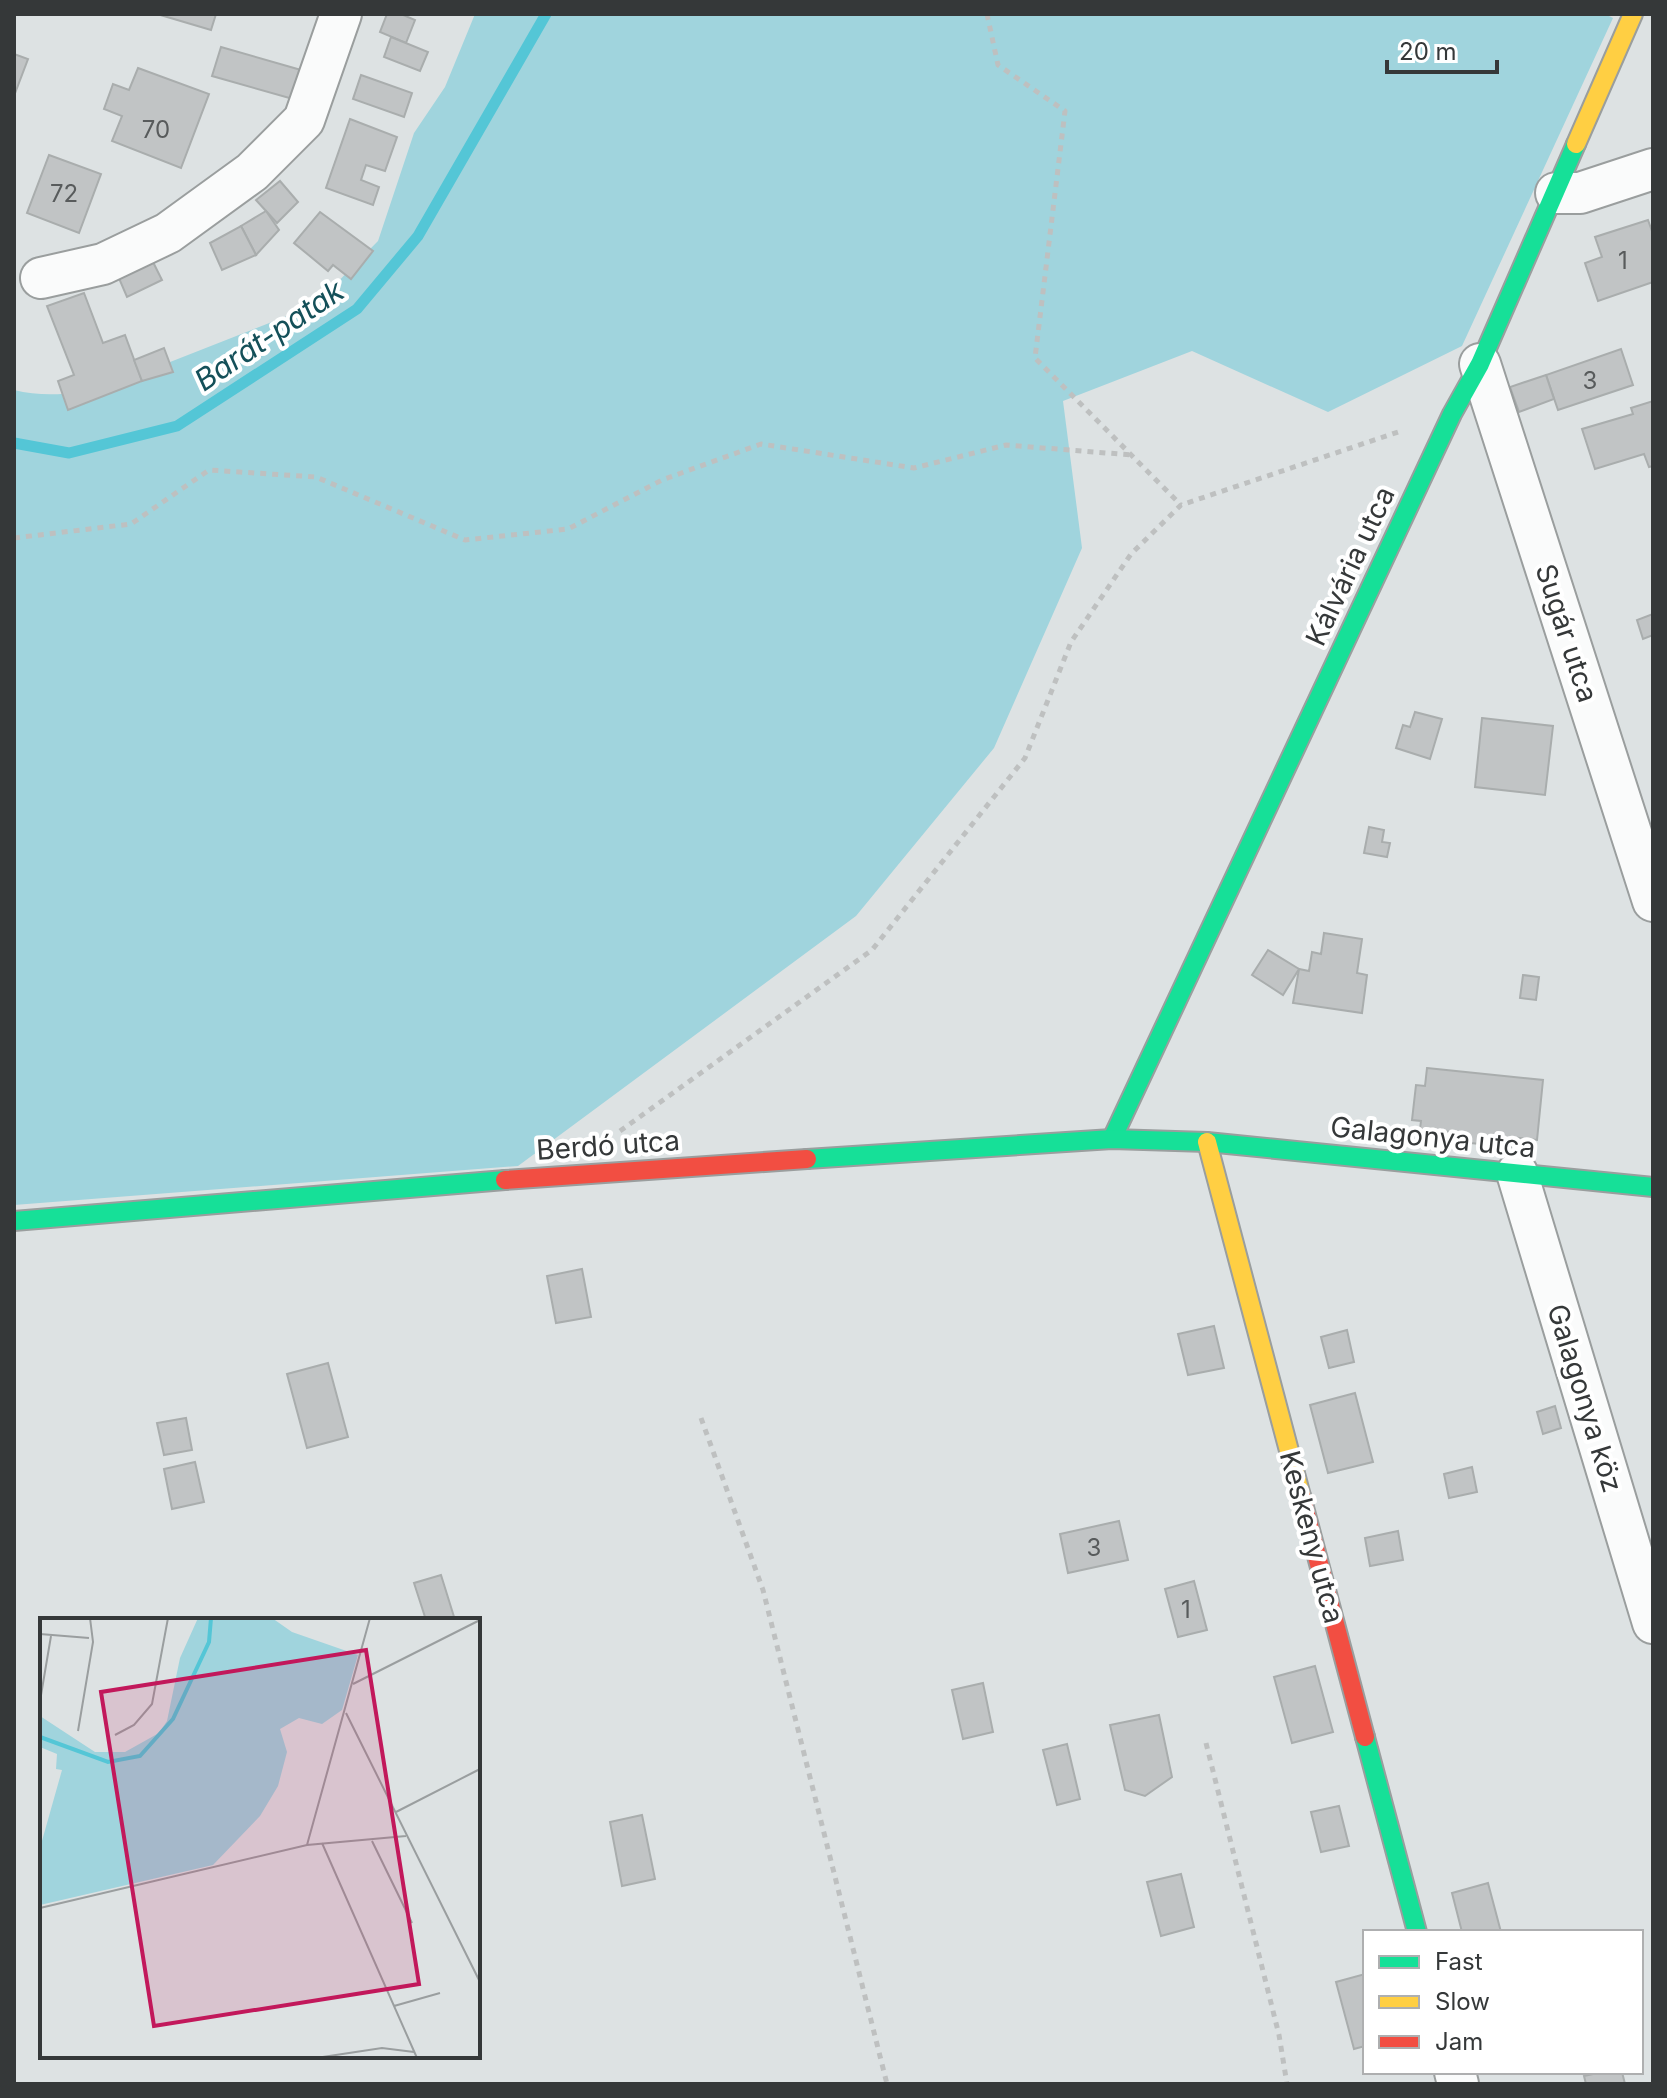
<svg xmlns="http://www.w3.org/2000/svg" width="1667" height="2098" viewBox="0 0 1667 2098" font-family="Inter,sans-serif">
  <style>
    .green { fill: #a0d4dd }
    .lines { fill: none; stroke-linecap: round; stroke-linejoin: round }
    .stream { stroke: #54c6d6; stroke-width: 11 }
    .building { fill: #c1c4c5; stroke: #a9adad; stroke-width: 2 }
    .street-casing { stroke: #9a9e9e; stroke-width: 44 }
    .fast-casing { stroke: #9a9e9e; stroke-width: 22 }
    .slow-casing { stroke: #9a9e9e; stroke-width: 22 }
    .jam-casing { stroke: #9a9e9e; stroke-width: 22 }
    .path { stroke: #bec0c0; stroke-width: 5; stroke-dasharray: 6 6; stroke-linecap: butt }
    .street { stroke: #fafbfb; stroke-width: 40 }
    .fast { stroke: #16e098; stroke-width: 18 }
    .slow { stroke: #ffcf43; stroke-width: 18 }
    .jam { stroke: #f24e42; stroke-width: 18 }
    .labels { text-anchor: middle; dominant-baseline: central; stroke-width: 8; stroke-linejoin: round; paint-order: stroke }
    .number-label { font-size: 24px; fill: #585b5c }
    .street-label { font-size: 28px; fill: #353839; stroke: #fff }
    .water-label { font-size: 30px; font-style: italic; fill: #145059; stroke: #fff }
    .inset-river { fill: none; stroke: #54c6d6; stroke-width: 4 }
    .inset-road { fill: none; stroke: #9a9e9f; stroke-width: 2 }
    .view { fill: #c2185b; fill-opacity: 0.15; stroke: #c2185b; stroke-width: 4 }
    .inset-edge { fill: none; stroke: #353839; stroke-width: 4 }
  </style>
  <rect width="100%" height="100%" fill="#dde2e3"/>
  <path class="green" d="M 475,14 L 1605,14 L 1613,18 L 1462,346 L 1328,412 L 1192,351 L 1063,401 L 1082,548 L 994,748 L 856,916 L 518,1166 L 14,1205 L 14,390 C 45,398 79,394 109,386 L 315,305 L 378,241 L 414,133 L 445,87 Z"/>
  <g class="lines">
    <path class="stream" d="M 14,443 L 69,453 L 177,426 L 357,309 L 418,236 L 546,14"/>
  </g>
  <g class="building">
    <path d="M 157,14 L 216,14 L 211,30 Z"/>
    <path d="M 387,14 L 401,14 L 415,20 L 406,43 L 380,32 Z"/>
    <path d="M 391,37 L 428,52 L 420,71 L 384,57 Z"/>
    <path d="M 221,47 L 301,70 L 293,99 L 212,76 Z"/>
    <path d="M 14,54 L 28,59 L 14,96 Z"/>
    <path d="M 138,68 L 209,94 L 181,168 L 112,141 L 122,116 L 104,109 L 113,84 L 129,90 Z"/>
    <path d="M 361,75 L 412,93 L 404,117 L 353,99 Z"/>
    <path d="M 350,119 L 397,137 L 385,171 L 366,165 L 361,180 L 379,187 L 373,205 L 326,188 Z"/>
    <path d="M 49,155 L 101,174 L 79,233 L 27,213 Z"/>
    <path d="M 280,181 L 298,202 L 277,223 L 256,200 Z"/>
    <path d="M 266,211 L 279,230 L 256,255 L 241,226 Z"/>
    <path d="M 320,212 L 373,251 L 351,279 L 333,265 L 328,271 L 294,243 Z"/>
    <path d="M 1648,220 L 1653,234 L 1653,282 L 1598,301 L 1585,263 L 1602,257 L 1595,237 Z"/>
    <path d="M 241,226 L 256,255 L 222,270 L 210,243 Z"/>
    <path d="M 152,260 L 162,280 L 127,297 L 118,276 Z"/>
    <path d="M 84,293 L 103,343 L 125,335 L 142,381 L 68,410 L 58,381 L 74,375 L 47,306 Z"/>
    <path d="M 164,348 L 173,372 L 142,381 L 134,360 Z"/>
    <path d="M 1621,349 L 1633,385 L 1558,410 L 1546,375 Z"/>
    <path d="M 1546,375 L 1554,399 L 1519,412 L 1510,387 Z"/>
    <path d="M 1653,401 L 1653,466 L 1649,467 L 1644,454 L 1595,469 L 1582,429 L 1633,414 L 1631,408 Z"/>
    <path d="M 1653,614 L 1653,635 L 1643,639 L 1637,620 Z"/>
    <path d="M 1415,712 L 1442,719 L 1430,759 L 1396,748 L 1403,725 L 1410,727 Z"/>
    <path d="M 1482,718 L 1553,726 L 1545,795 L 1475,787 Z"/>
    <path d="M 1369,827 L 1384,830 L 1382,842 L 1390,843 L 1387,857 L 1364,853 Z"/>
    <path d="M 1324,933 L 1362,939 L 1357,973 L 1367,975 L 1362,1013 L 1293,1003 L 1299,969 L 1309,971 L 1312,952 L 1321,954 Z"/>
    <path d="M 1268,950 L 1299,969 L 1283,995 L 1252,975 Z"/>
    <path d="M 1523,975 L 1539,977 L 1536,1000 L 1520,998 Z"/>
    <path d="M 1427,1068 L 1543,1080 L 1537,1140 L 1512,1137 L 1511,1147 L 1450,1141 L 1451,1132 L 1420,1129 L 1421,1121 L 1412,1120 L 1416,1085 L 1425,1086 Z"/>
    <path d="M 582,1269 L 591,1317 L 556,1323 L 547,1276 Z"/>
    <path d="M 1214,1326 L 1224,1368 L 1188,1375 L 1178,1334 Z"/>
    <path d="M 1347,1330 L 1354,1362 L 1329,1368 L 1321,1337 Z"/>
    <path d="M 328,1363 L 348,1437 L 307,1448 L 287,1374 Z"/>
    <path d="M 1355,1393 L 1373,1462 L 1328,1473 L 1310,1405 Z"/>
    <path d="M 1555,1406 L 1561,1428 L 1543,1434 L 1537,1412 Z"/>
    <path d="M 186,1418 L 192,1450 L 164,1455 L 157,1423 Z"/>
    <path d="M 195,1462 L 204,1502 L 172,1509 L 164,1469 Z"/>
    <path d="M 1472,1467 L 1477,1492 L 1449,1498 L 1444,1474 Z"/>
    <path d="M 1119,1521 L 1128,1560 L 1068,1573 L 1060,1534 Z"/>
    <path d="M 1398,1531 L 1403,1560 L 1370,1566 L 1365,1538 Z"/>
    <path d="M 441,1575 L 455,1620 L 426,1620 L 414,1583 Z"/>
    <path d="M 1194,1581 L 1207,1630 L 1178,1637 L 1165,1589 Z"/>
    <path d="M 1315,1666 L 1333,1732 L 1292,1743 L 1274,1677 Z"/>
    <path d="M 983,1683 L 993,1732 L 963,1739 L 952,1690 Z"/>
    <path d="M 1159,1715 L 1172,1777 L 1145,1796 L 1125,1790 L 1110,1725 Z"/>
    <path d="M 1067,1744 L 1080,1799 L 1057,1805 L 1043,1750 Z"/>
    <path d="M 1339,1806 L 1349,1846 L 1321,1852 L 1311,1812 Z"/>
    <path d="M 642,1815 L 655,1879 L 622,1886 L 610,1822 Z"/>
    <path d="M 1181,1874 L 1194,1927 L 1161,1936 L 1147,1882 Z"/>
    <path d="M 1488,1883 L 1501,1932 L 1462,1932 L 1452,1893 Z"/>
    <path d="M 1365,1974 L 1365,2046 L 1354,2049 L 1336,1982 Z"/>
    <path d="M 1602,2072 L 1622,2072 L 1625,2084 L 1586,2084 L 1584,2076 Z"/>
  </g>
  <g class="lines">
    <g class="street-casing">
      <g id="street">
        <path d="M 1556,193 L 1580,193 L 1653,169"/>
        <path d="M 41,278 L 103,264 L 168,233 L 252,172 L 304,120 L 341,14"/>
        <path d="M 1480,364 L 1653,901"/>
        <path d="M 1517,1173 L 1653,1623"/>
        <path d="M 1455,2072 L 1458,2084"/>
      </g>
    </g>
    <g class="fast-casing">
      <g id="fast">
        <path d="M 1112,1139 L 1452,414 L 1480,364 L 1576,144"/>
        <path d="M 807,1159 L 1112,1139 L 1207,1142 L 1653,1187"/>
        <path d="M 14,1221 L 505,1180"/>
        <path d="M 1365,1737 L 1417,1932"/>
      </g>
    </g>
    <g class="slow-casing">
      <g id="slow">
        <path d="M 1576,144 L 1633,14"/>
        <path d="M 1207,1142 L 1301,1496"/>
      </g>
    </g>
    <g class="jam-casing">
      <g id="jam">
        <path d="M 505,1180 L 807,1159"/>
        <path d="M 1301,1496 L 1365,1737"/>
      </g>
    </g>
    <g class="path">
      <path d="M 987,14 L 998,65 L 1065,111 L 1035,358 L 1181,505"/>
      <path d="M 14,538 L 131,524 L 209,470 L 316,477 L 465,540 L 568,529 L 662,480 L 761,444 L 914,468 L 1006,445 L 1132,455"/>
      <path d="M 620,1131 L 872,950 L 1025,758 L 1071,642 L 1131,554 L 1181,505 L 1398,432"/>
      <path d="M 701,1418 L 763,1590 L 887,2084"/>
      <path d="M 1206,1743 L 1279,2035 L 1287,2084"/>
    </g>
    <use href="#street" class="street"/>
    <use href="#fast" class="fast"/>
    <use href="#slow" class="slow"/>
    <use href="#jam" class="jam"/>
  </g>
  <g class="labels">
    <g class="number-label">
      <text x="156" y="129">70</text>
      <text x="64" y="193">72</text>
      <text x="1623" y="260">1</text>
      <text x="1590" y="380">3</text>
      <text x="1094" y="1547">3</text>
      <text x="1186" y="1609">1</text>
    </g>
    <g class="street-label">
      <text transform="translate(1350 566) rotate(-65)">Kálvária utca</text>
      <text transform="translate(1567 633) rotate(72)">Sugár utca</text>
      <text transform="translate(1433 1137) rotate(6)">Galagonya utca</text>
      <text transform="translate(608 1145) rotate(-4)">Berdó utca</text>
      <text transform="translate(1585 1398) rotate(73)">Galagonya köz</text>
      <text transform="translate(1312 1537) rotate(75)">Keskeny utca</text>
    </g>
    <g class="water-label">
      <text transform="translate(269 335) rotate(-34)">Barát-patak</text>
    </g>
  </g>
  <g transform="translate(40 1618)">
    <rect width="440" height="440" fill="#dde2e3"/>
    <path d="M 158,0 L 232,0 L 252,14 L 318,37 L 302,92 L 282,106 L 259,100 L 240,111 L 247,134 L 238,168 L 220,198 L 173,247 L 0,287 L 0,230 L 22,152 L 16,151 L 17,136 L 0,129 L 0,98 L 55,134 L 85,134 L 119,115 L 127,103 L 140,40 Z" fill="#a0d4dd"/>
    <path class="inset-river" d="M 0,119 L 68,144 L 100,138 L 133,101 L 169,24 L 171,0"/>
    <path class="inset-road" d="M 0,16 L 49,20M 313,66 L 440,2M 0,83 L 11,18M 306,95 L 440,364M 38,113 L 53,24 L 50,0M 75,117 L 94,107 L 112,86 L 128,0M 356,194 L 440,151M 332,223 L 372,305M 282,225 L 377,440M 267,227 L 330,0M 0,290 L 267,227 L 366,218M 354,388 L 400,375M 276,440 L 342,430 L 374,434"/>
    <path class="view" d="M 326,32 L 379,366 L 114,408 L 61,74 Z"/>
    <rect width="440" height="440" class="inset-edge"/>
  </g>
  <rect width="1667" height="2098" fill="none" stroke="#353839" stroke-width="32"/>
  <rect x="1363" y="1930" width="280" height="144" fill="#ffffff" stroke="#aeafb0" stroke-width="2"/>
  <rect x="1379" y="1956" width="40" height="12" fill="#16e098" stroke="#aeafb0" stroke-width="2"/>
  <text x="1435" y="1970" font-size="24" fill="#353839">Fast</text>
  <rect x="1379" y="1996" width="40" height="12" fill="#ffcf43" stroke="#aeafb0" stroke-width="2"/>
  <text x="1435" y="2010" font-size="24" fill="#353839">Slow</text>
  <rect x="1379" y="2036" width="40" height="12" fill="#f24e42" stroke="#aeafb0" stroke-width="2"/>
  <text x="1435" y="2050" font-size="24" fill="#353839">Jam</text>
  <path d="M1387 60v12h110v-12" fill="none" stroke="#353839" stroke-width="4"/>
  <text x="1399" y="60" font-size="24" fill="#353839" stroke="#ffffff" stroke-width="6" paint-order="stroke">20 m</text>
</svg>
